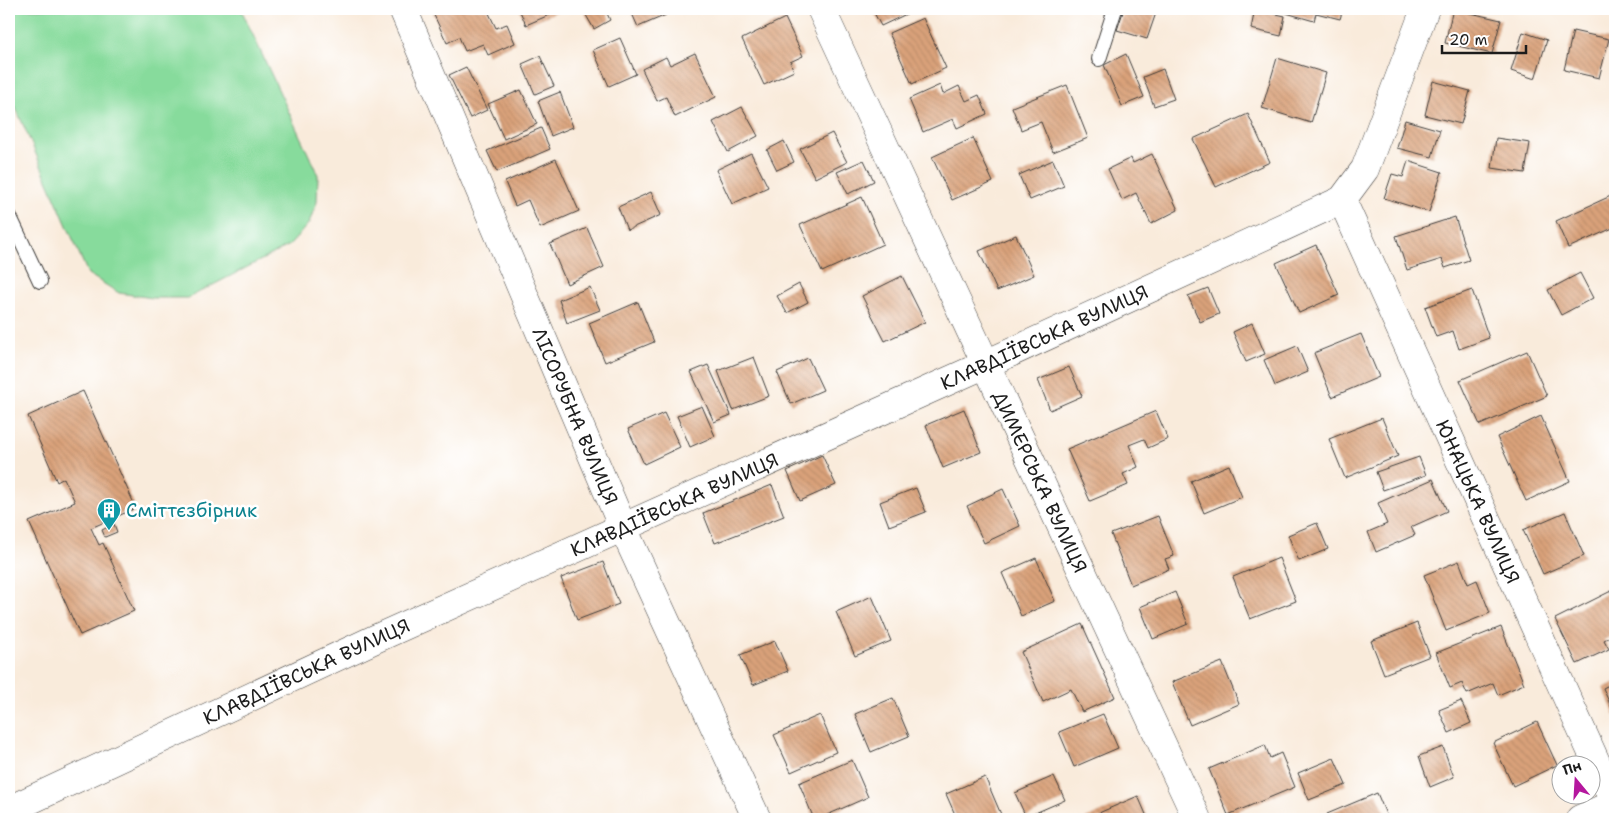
<svg xmlns="http://www.w3.org/2000/svg" width="1624" height="828" viewBox="0 0 1624 828" font-family="'Shantell Sans',sans-serif">
  <style>
    .pitch { fill: #87db9c; stroke: #527c5c }
    .building { fill: url(#building-back-hatch) }
    .lines { fill: none; stroke-linecap: round; stroke-linejoin: round }
    .lane-casing { stroke: #3d3b39; stroke-width: 16 }
    .street-casing { stroke: #3d3b39; stroke-width: 29 }
    .lane { stroke: #fff; stroke-width: 14 }
    .street { stroke: #fff; stroke-width: 28 }
    .labels { text-anchor: middle; dominant-baseline: central; stroke-width: 5; stroke-linejoin: round; paint-order: stroke }
    .street-label { font-size: 19px; fill: #1c1c1c; stroke: #fff }
    .culture-label { font-size: 19px; fill: #0d838f; stroke: #fff; text-anchor: start }
  </style>
  <defs>
    <pattern id="building-back-hatch" width="6" height="6" patternUnits="userSpaceOnUse" patternTransform="scale(1.25)"><rect width="6" height="6" fill="#daa27a"/><path d="M-1 5l2 2M0 0l6 6M5-1l2 2" fill="none" stroke="#ba8b69"/></pattern>
  </defs>
  <rect width="100%" height="100%" fill="#fff"/>
  <filter id="ink" filterUnits="userSpaceOnUse"><feTurbulence type="fractalNoise" baseFrequency=".02" numOctaves="2"/><feDisplacementMap in="SourceGraphic" scale="10" xChannelSelector="R" yChannelSelector="G"/><feConvolveMatrix kernelMatrix="1 2 1 2 8 2 1 2 1" color-interpolation-filters="sRGB"/></filter>
  <filter id="wash" filterUnits="userSpaceOnUse"><feTurbulence type="fractalNoise" baseFrequency=".0096" numOctaves="4" result="noise"/><feDisplacementMap in="SourceGraphic" scale="20" xChannelSelector="R" yChannelSelector="G"/><feGaussianBlur stdDeviation="1.12" result="paint"/><feColorMatrix in="noise" values="0 0 0 0 0 0 0 0 0 0 0 0 0 0 0 0 0 1.4 0 .05"/><feComposite in="paint" operator="in"/></filter>
  <g filter="url(#wash)">
    <rect width="100%" height="100%" fill="#f9ebdb"/>
    <path class="pitch" d="M 9,9 L 241,9 L 318,175 L 317,202 L 309,223 L 290,245 L 188,298 L 153,298 L 119,293 L 88,274 L 9,92 Z"/>
    <g id="blocks">
      <g class="building">
        <path d="M 443,9 L 487,9 L 496,28 L 507,24 L 515,43 L 488,55 L 483,44 L 465,51 L 459,37 L 447,43 L 433,13 Z"/>
        <path d="M 519,9 L 563,9 L 526,25 Z"/>
        <path d="M 585,9 L 605,9 L 610,20 L 594,29 L 583,10 Z"/>
        <path d="M 630,9 L 663,9 L 666,15 L 638,27 Z"/>
        <path d="M 872,9 L 917,9 L 881,26 Z"/>
        <path d="M 1124,9 L 1157,10 L 1147,39 L 1117,30 Z"/>
        <path d="M 1255,9 L 1285,16 L 1281,36 L 1251,29 Z"/>
        <path d="M 1287,9 L 1343,9 L 1340,19 L 1316,13 L 1314,21 L 1286,13 Z"/>
        <path d="M 1453,9 L 1501,20 L 1492,54 L 1445,43 Z"/>
        <path d="M 785,18 L 803,56 L 790,62 L 794,71 L 764,85 L 742,39 Z"/>
        <path d="M 923,18 L 946,68 L 912,84 L 889,33 Z"/>
        <path d="M 1573,31 L 1609,39 L 1599,78 L 1564,70 Z"/>
        <path d="M 1523,32 L 1547,40 L 1535,79 L 1511,71 Z"/>
        <path d="M 620,38 L 636,74 L 609,86 L 593,50 Z"/>
        <path d="M 695,53 L 716,97 L 675,117 L 666,97 L 657,101 L 642,69 L 666,57 L 670,65 Z"/>
        <path d="M 1126,54 L 1144,97 L 1122,106 L 1104,65 Z"/>
        <path d="M 540,56 L 554,86 L 535,94 L 522,64 Z"/>
        <path d="M 1277,58 L 1326,73 L 1311,123 L 1262,108 Z"/>
        <path d="M 466,67 L 487,110 L 470,118 L 449,75 Z"/>
        <path d="M 1163,69 L 1174,99 L 1154,106 L 1143,77 Z"/>
        <path d="M 1433,81 L 1470,91 L 1461,124 L 1425,115 Z"/>
        <path d="M 940,85 L 943,94 L 959,86 L 966,101 L 979,95 L 987,114 L 957,128 L 953,119 L 923,132 L 909,99 Z"/>
        <path d="M 1067,85 L 1088,138 L 1053,152 L 1041,122 L 1021,130 L 1012,107 Z"/>
        <path d="M 521,90 L 537,124 L 504,139 L 488,104 Z"/>
        <path d="M 560,92 L 573,127 L 551,136 L 538,101 Z"/>
        <path d="M 742,107 L 758,136 L 728,152 L 713,122 Z"/>
        <path d="M 1248,114 L 1270,162 L 1216,187 L 1193,139 Z"/>
        <path d="M 1405,120 L 1440,130 L 1432,157 L 1397,148 Z"/>
        <path d="M 541,128 L 550,149 L 497,172 L 487,151 Z"/>
        <path d="M 832,133 L 847,162 L 815,178 L 800,149 Z"/>
        <path d="M 973,138 L 993,182 L 952,200 L 932,157 Z"/>
        <path d="M 1496,138 L 1530,143 L 1525,173 L 1492,168 Z"/>
        <path d="M 784,141 L 794,162 L 777,170 L 767,150 Z"/>
        <path d="M 751,153 L 768,187 L 732,204 L 716,170 Z"/>
        <path d="M 1152,154 L 1178,210 L 1151,224 L 1136,193 L 1122,200 L 1108,169 L 1131,158 L 1133,163 Z"/>
        <path d="M 556,159 L 579,211 L 540,228 L 528,200 L 515,206 L 505,182 Z"/>
        <path d="M 864,160 L 874,181 L 848,194 L 837,172 Z"/>
        <path d="M 1053,160 L 1064,186 L 1030,200 L 1019,175 Z"/>
        <path d="M 1408,161 L 1442,172 L 1429,212 L 1384,198 L 1392,174 L 1403,177 Z"/>
        <path d="M 651,192 L 661,215 L 627,230 L 618,207 Z"/>
        <path d="M 1615,194 L 1615,227 L 1568,248 L 1556,221 Z"/>
        <path d="M 862,197 L 883,244 L 822,272 L 800,225 Z"/>
        <path d="M 1455,217 L 1469,260 L 1445,268 L 1442,259 L 1407,270 L 1396,236 Z"/>
        <path d="M 587,228 L 604,267 L 567,284 L 550,244 Z"/>
        <path d="M 1016,235 L 1034,275 L 997,291 L 979,251 Z"/>
        <path d="M 1316,245 L 1339,295 L 1299,313 L 1276,263 Z"/>
        <path d="M 1580,273 L 1593,298 L 1561,315 L 1548,290 Z"/>
        <path d="M 902,276 L 925,322 L 885,341 L 862,296 Z"/>
        <path d="M 799,284 L 808,302 L 787,313 L 777,296 Z"/>
        <path d="M 590,287 L 600,310 L 567,323 L 559,300 Z"/>
        <path d="M 1208,288 L 1219,314 L 1200,322 L 1188,296 Z"/>
        <path d="M 1472,290 L 1489,338 L 1459,349 L 1453,331 L 1436,337 L 1425,307 Z"/>
        <path d="M 638,302 L 654,342 L 605,362 L 589,323 Z"/>
        <path d="M 1252,323 L 1265,354 L 1246,362 L 1233,332 Z"/>
        <path d="M 1361,334 L 1379,377 L 1332,397 L 1314,353 Z"/>
        <path d="M 1297,346 L 1308,372 L 1275,386 L 1264,360 Z"/>
        <path d="M 1527,351 L 1547,396 L 1480,425 L 1460,380 Z"/>
        <path d="M 754,357 L 769,396 L 733,410 L 718,371 Z"/>
        <path d="M 808,358 L 823,390 L 791,404 L 777,372 Z"/>
        <path d="M 708,365 L 731,415 L 714,422 L 691,372 Z"/>
        <path d="M 1069,367 L 1082,396 L 1050,410 L 1038,380 Z"/>
        <path d="M 83,391 L 136,508 L 91,528 L 99,545 L 103,543 L 134,611 L 80,635 L 29,522 L 75,502 L 64,478 L 57,482 L 28,416 Z"/>
        <path d="M 702,406 L 715,436 L 690,447 L 677,416 Z"/>
        <path d="M 964,409 L 981,452 L 943,468 L 926,425 Z"/>
        <path d="M 1156,411 L 1168,439 L 1148,448 L 1144,439 L 1129,445 L 1138,467 L 1123,474 L 1128,485 L 1090,501 L 1067,449 Z"/>
        <path d="M 664,413 L 680,447 L 644,464 L 628,429 Z"/>
        <path d="M 1541,416 L 1570,481 L 1526,501 L 1497,437 Z"/>
        <path d="M 1382,418 L 1398,456 L 1345,478 L 1329,439 Z"/>
        <path d="M 822,455 L 836,485 L 800,501 L 787,471 Z"/>
        <path d="M 1419,457 L 1426,475 L 1383,490 L 1376,472 Z"/>
        <path d="M 1229,465 L 1242,497 L 1204,513 L 1191,481 Z"/>
        <path d="M 1433,479 L 1447,511 L 1411,527 L 1415,535 L 1376,552 L 1368,532 L 1387,524 L 1378,503 Z"/>
        <path d="M 772,485 L 784,516 L 715,543 L 703,513 Z"/>
        <path d="M 916,488 L 926,512 L 889,526 L 880,502 Z"/>
        <path d="M 1003,489 L 1020,526 L 984,543 L 967,506 Z"/>
        <path d="M 1565,512 L 1584,556 L 1543,574 L 1523,530 Z"/>
        <path d="M 1158,516 L 1174,556 L 1165,559 L 1169,569 L 1131,585 L 1111,534 Z"/>
        <path d="M 1317,523 L 1328,549 L 1299,561 L 1288,535 Z"/>
        <path d="M 114,524 L 117,532 L 105,537 L 102,530 Z"/>
        <path d="M 1036,558 L 1055,601 L 1021,616 L 1002,573 Z"/>
        <path d="M 1279,558 L 1296,601 L 1250,619 L 1233,577 Z"/>
        <path d="M 1459,561 L 1468,584 L 1477,580 L 1490,613 L 1446,631 L 1424,575 Z"/>
        <path d="M 603,562 L 619,604 L 577,620 L 561,578 Z"/>
        <path d="M 1615,589 L 1615,634 L 1604,640 L 1609,649 L 1577,664 L 1555,619 Z"/>
        <path d="M 1175,592 L 1188,624 L 1153,639 L 1140,607 Z"/>
        <path d="M 872,596 L 891,641 L 855,656 L 836,612 Z"/>
        <path d="M 1417,623 L 1430,656 L 1384,674 L 1371,641 Z"/>
        <path d="M 1082,624 L 1115,697 L 1082,712 L 1071,689 L 1043,702 L 1021,652 Z"/>
        <path d="M 1501,627 L 1524,684 L 1498,695 L 1493,683 L 1467,694 L 1462,683 L 1450,688 L 1436,653 Z"/>
        <path d="M 775,641 L 788,671 L 753,685 L 740,655 Z"/>
        <path d="M 1222,662 L 1239,704 L 1190,725 L 1172,682 Z"/>
        <path d="M 1615,682 L 1615,716 L 1603,688 Z"/>
        <path d="M 893,698 L 909,736 L 871,752 L 855,714 Z"/>
        <path d="M 1461,701 L 1471,723 L 1449,733 L 1439,710 Z"/>
        <path d="M 1103,714 L 1118,748 L 1074,767 L 1059,732 Z"/>
        <path d="M 820,715 L 836,752 L 791,772 L 774,735 Z"/>
        <path d="M 1537,722 L 1557,765 L 1513,786 L 1493,743 Z"/>
        <path d="M 1265,745 L 1270,758 L 1281,753 L 1295,787 L 1228,815 L 1209,769 Z"/>
        <path d="M 1443,747 L 1454,777 L 1430,787 L 1419,756 Z"/>
        <path d="M 1334,758 L 1346,785 L 1309,800 L 1298,773 Z"/>
        <path d="M 852,760 L 868,797 L 818,819 L 814,819 L 799,783 Z"/>
        <path d="M 1054,776 L 1065,800 L 1026,817 L 1015,793 Z"/>
        <path d="M 985,777 L 1003,819 L 957,819 L 946,794 Z"/>
        <path d="M 1377,793 L 1388,819 L 1329,819 L 1327,814 Z"/>
        <path d="M 1138,796 L 1148,819 L 1085,819 Z"/>
      </g>
    </g>
  </g>
  <g filter="url(#ink)">
    <use href="#blocks" fill-opacity="0" stroke="#3d3b39" stroke-width="1"/>
    <g class="lines">
      <g class="lane-casing">
        <g id="lane">
          <path d="M 1099,59 L 1115,9"/>
          <path d="M 9,215 L 40,281"/>
        </g>
      </g>
      <g class="street-casing">
        <g id="street">
          <path id="s1" d="M 403,9 L 623,528 L 757,819"/>
          <path id="s2" d="M 821,9 L 1197,819"/>
          <path id="s3" d="M 1342,200 L 1615,804"/>
          <path id="s4" d="M 9,810 L 375,639 L 986,364 L 1342,200 L 1365,169 L 1425,9"/>
          <path d="M 1580,819 L 1615,803"/>
        </g>
      </g>
      <use href="#lane" class="lane"/>
      <use href="#street" class="street"/>
    </g>
  </g>
  <defs>
    <g id="building-pin" transform="scale(1.25)"><path d="M0 17L-7.5 6A9.5 9.5 0 1 1 7.5 6Z" fill="#0f9aa8" stroke="#fff"/><path d="M-4-6H4V6H1V3H-1V6H-4ZM-2.5-4.3h1.7v1.8h-1.7ZM.8-4.3h1.7v1.8H.8ZM-2.5-1h1.7V.8h-1.7ZM.8-1h1.7V.8H.8Z" fill="#fff"/></g>
  </defs>
  <g fill-rule="evenodd">
    <use href="#building-pin" x="109" y="510"/>
  </g>
  <g class="labels">
    <g class="street-label">
      <text stroke="none"><textPath href="#s4" startOffset="1138">КЛАВДІЇВСЬКА ВУЛИЦЯ</textPath></text>
      <text stroke="none"><textPath href="#s1" startOffset="442">ЛІСОРУБНА ВУЛИЦЯ</textPath></text>
      <text stroke="none"><textPath href="#s2" startOffset="521">ДИМЕРСЬКА ВУЛИЦЯ</textPath></text>
      <text stroke="none"><textPath href="#s3" startOffset="331">ЮНАЦЬКА ВУЛИЦЯ</textPath></text>
      <text stroke="none"><textPath href="#s4" startOffset="732">КЛАВДІЇВСЬКА ВУЛИЦЯ</textPath></text>
      <text stroke="none"><textPath href="#s4" startOffset="328">КЛАВДІЇВСЬКА ВУЛИЦЯ</textPath></text>
    </g>
    <g class="culture-label">
      <text x="126" y="510">Сміттєзбірник</text>
    </g>
  </g>
  <rect width="1624" height="828" fill="none" stroke="#fff" stroke-width="30"/>
  <g transform="translate(1576 780) rotate(342)"><circle r="24" fill="#ffffff" stroke="#a4a4a4"/>
  <path d="M0-4L9 19L0 12L-9 19Z" fill="#b5179e"/>
  <text y="-8" font-size="14" font-weight="bold" text-anchor="middle" fill="#1c1c1c">Пн</text>
  </g>
  <path d="M1442 45v8h84v-8" fill="none" stroke="#1c1c1c" stroke-width="2.5"/>
  <text x="1449" y="45" font-size="15" fill="#1c1c1c" stroke="#ffffff" stroke-width="4" paint-order="stroke">20 m</text>
</svg>
